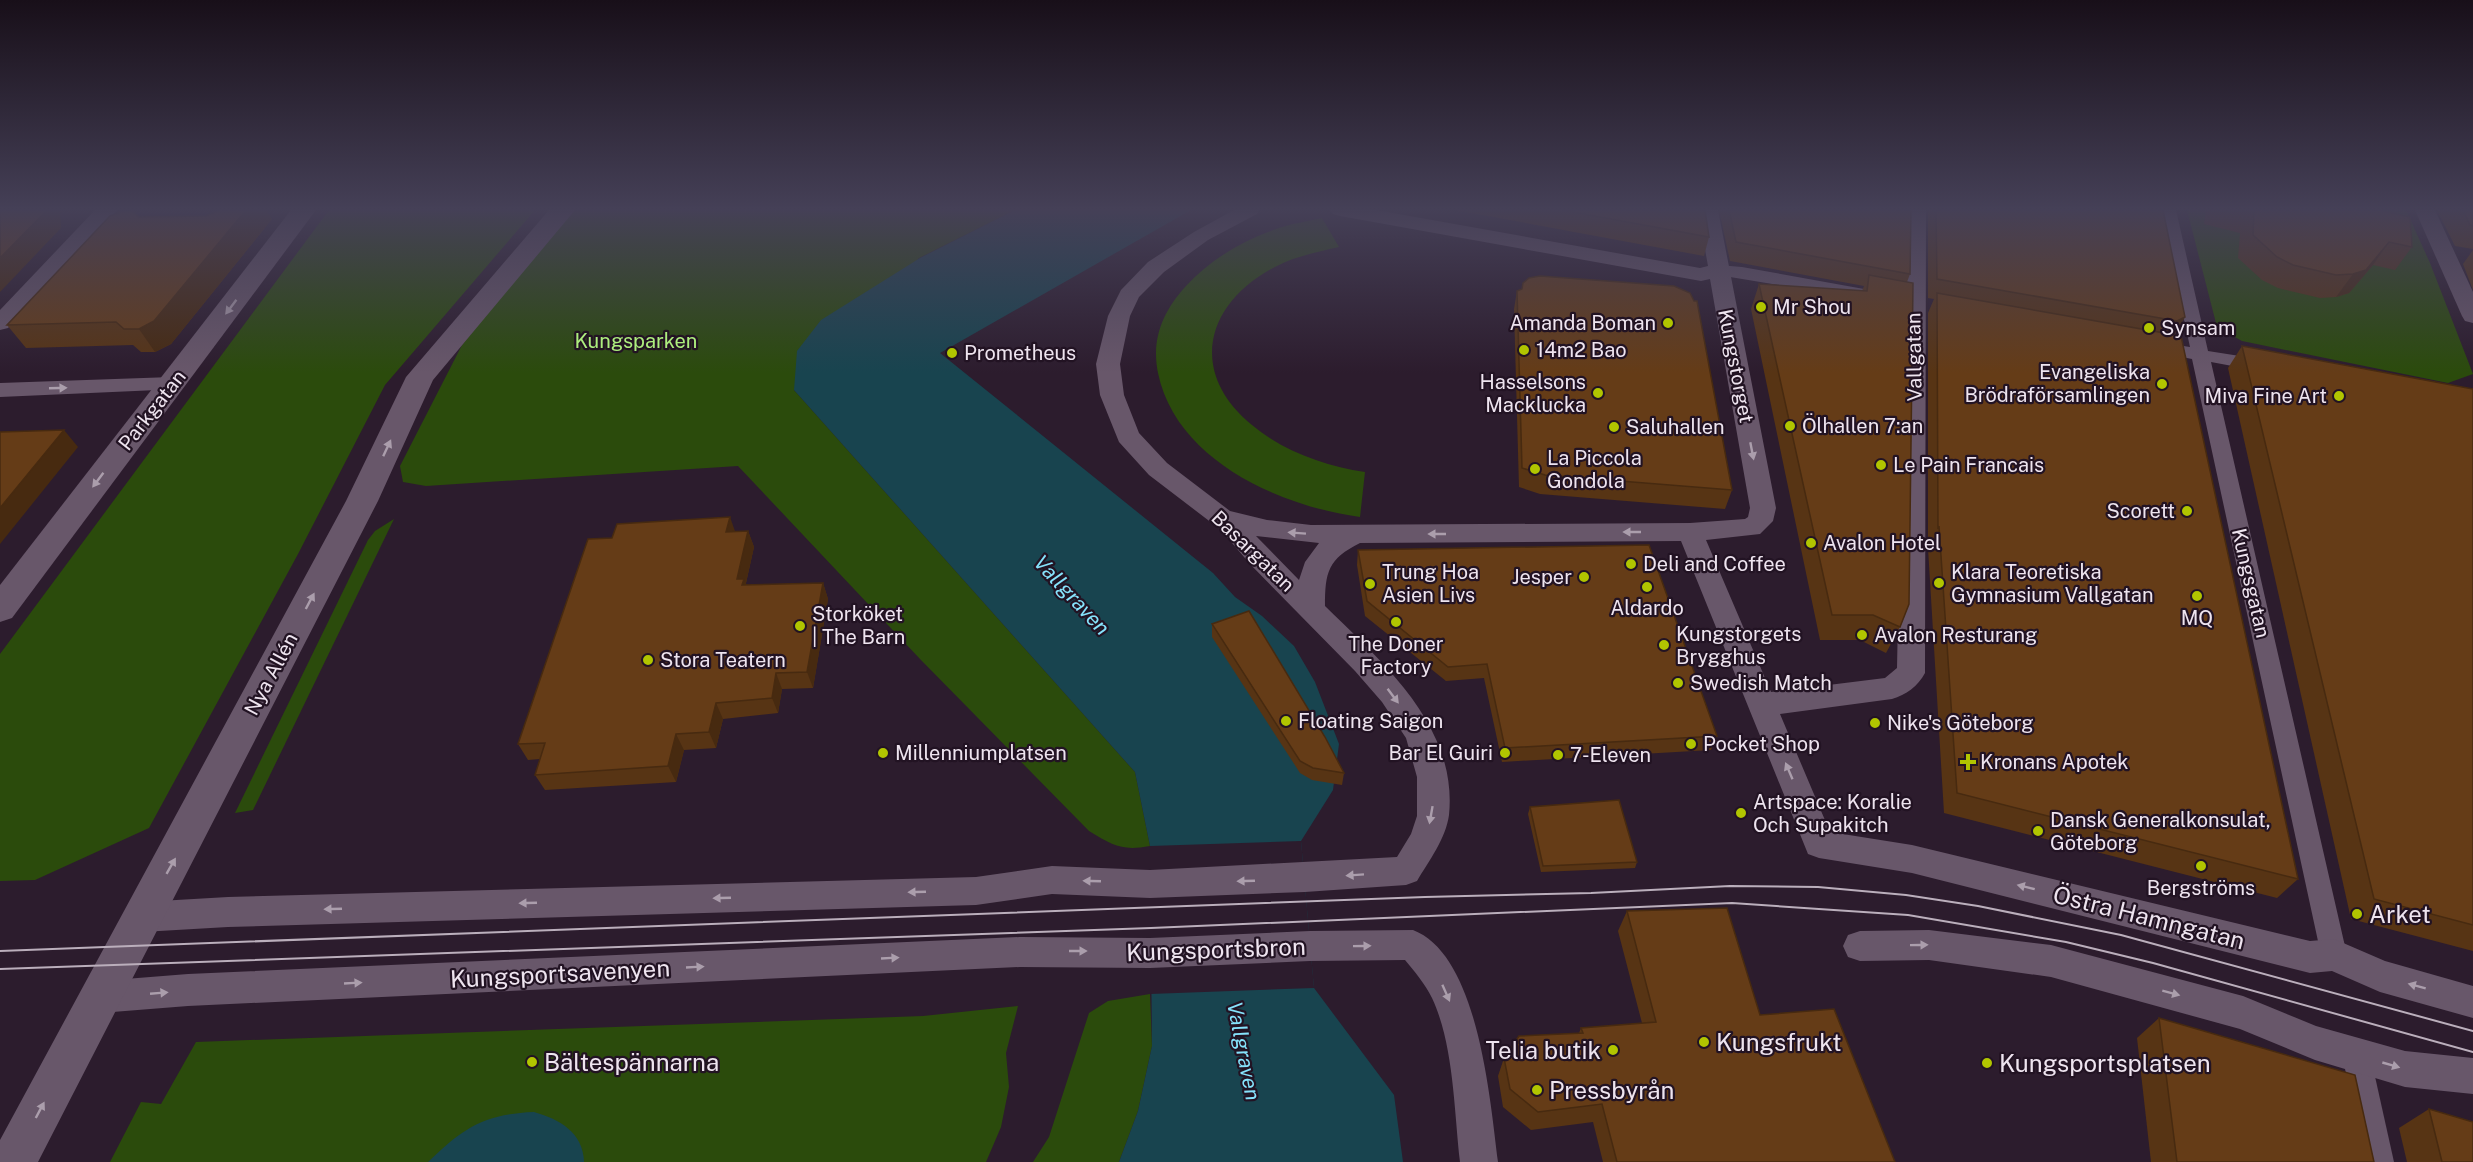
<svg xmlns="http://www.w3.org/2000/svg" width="2473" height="1162" viewBox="0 0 2473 1162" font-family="'Public Sans',sans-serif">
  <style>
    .green { fill: #2b4b0c }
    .water { fill: #18444f }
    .pier { fill: #2c1c2d }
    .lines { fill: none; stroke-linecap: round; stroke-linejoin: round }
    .pedestrian { fill: #68576a; fill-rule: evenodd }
    .minor { fill: #68576a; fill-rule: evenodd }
    .secondary { fill: #68576a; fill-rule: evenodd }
    .tram { stroke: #bbafbc; stroke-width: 2 }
    .wall { fill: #573414 }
    .shaded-wall { fill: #472a10 }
    .building { fill: #653c17; stroke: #472a10; stroke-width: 1.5 }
    .oneway { fill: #ab9eac }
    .poi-dot { fill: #b1c500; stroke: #221323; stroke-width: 2 }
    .labels { text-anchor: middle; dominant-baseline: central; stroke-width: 4.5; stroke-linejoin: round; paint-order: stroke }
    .poi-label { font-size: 20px; fill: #eee4ef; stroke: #221323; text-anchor: start }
    .park-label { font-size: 20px; fill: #adee7e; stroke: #221323 }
    .street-label { font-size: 20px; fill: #eee4ef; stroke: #221323 }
    .water-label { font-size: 21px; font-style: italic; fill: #86e3fc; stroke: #221323 }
    .near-poi-label { font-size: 24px; fill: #eee4ef; stroke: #221323; text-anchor: start }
    .near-street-label { font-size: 24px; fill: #eee4ef; stroke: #221323 }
  </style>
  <rect width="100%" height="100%" fill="#2c1c2d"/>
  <g class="green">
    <path d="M 329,210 L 535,210 L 385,385 L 298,554 L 149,828 L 35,880 L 0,881 L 0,654 Z"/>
    <path d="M 572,210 L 1015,210 L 919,258 L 794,390 L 1135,772 L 1150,846 C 1122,851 1114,846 1089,831 L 920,659 L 738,466 L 426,486 L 403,482 L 400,466 L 462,345 Z"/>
    <path d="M 2187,210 L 2406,210 L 2430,263 L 2473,374 L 2448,383 L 2242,341 L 2217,327 Z"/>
    <path d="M 1322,218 L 1339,247 C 1318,252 1296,256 1277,266 C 1207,301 1186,371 1252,425 C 1283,451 1325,466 1365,472 L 1360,517 C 1279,506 1176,460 1158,373 C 1151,339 1163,311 1186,286 C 1212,258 1245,239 1282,227 C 1295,223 1309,221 1322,218 Z"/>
    <path d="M 394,519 L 253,810 L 235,813 L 368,540 L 375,531 Z"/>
    <path d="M 1150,994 L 1152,1046 L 1138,1111 L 1119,1162 L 1033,1162 L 1049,1137 L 1089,1013 L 1108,1001 Z"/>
    <path d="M 1018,1006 L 1006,1053 L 1009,1087 L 1001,1127 L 986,1162 L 110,1162 L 141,1102 L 161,1104 L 196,1042 L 923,1016 Z"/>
  </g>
  <g class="water">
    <path d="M 1015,210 L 1191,210 L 940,353 L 1213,573 L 1235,597 L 1262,616 L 1294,646 L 1315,682 L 1339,744 L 1333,790 L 1301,841 L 1314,988 L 1394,1095 L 1403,1162 L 1119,1162 L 1138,1111 L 1152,1046 L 1150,846 L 1135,772 L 794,390 L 797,351 L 821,320 L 920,258 Z"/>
    <path d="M 534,1112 C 559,1119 583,1132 584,1162 L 428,1162 C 463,1128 484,1114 534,1112 Z"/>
  </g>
  <path class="pier" d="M 1301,841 L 1314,988 L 1150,994 L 1150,846 Z"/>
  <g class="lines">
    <g class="pedestrian">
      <path d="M 2160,210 L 2176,210 L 2208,351 L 2259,359 L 2265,361 L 2268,365 L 2265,369 L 2259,371 L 2211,362 L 2347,955 L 2343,964 L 2334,967 L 2325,964 L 2321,955 L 2192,359 L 2151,351 L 2148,347 L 2151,343 L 2157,342 L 2190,347 Z"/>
      <path d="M 1718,265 L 1742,267 L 1864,289 L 1870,290 L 1872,294 L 1870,298 L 1864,299 L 1712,274 L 1710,270 L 1712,266 Z"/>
      <path d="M 2356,1041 L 2366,1045 L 2370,1054 L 2394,1162 L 2364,1162 L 2342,1054 L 2346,1045 Z"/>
    </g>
    <g class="minor">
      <path d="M 95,210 L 117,210 L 8,328 L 0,330 L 0,310 Z"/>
      <path d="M 1234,210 L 1260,210 L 1257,214 L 1208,240 L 1164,272 L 1139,297 L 1130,316 L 1120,364 L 1124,395 L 1139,433 L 1167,463 L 1230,511 L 1267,520 L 1311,525 L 1690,523 L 1745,519 L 1748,517 L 1750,508 L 1710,279 L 1701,281 L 1340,216 L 1333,214 L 1330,210 L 1376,210 L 1700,268 L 1708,266 L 1698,210 L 1718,210 L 1776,508 L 1773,521 L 1760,534 L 1706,540 L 1771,692 L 1885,678 L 1897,668 L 1906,210 L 1926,210 L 1925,673 C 1918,686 1906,695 1892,699 L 1780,714 L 1830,832 L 1912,845 L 2310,941 L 2334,939 L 2385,961 L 2473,986 L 2473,1018 L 2380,992 L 2332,971 L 2310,973 L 1912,873 L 1819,858 L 1808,854 L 1681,541 L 1360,543 C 1328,559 1325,572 1325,606 C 1382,662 1458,726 1449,815 C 1446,838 1429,861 1417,881 L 1406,885 L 1305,892 L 1150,898 L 1052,894 L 976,905 L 228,927 L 142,932 L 130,928 L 125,917 L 130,906 L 142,902 L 228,897 L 976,877 L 1052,866 L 1150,870 L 1397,857 L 1411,834 L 1417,816 L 1417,777 L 1406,738 L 1382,702 L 1355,671 L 1250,564 L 1221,530 L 1149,475 L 1119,442 L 1100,395 L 1096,364 L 1108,316 L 1121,290 L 1148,262 L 1194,232 ZM 1256,536 L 1319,543 L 1305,562 L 1299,580 Z"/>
      <path d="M 2415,210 L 2435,210 L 2473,292 L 2473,323 L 2465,321 L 2462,316 Z"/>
      <path d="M 172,377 L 180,379 L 184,384 L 180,389 L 0,397 L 0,383 Z"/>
      <path d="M 1413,930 C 1479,955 1490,1101 1498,1162 L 1460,1162 C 1454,1111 1454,1045 1432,998 C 1425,984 1415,972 1405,960 L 1310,961 L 1150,968 L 1020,967 L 188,1006 L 100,1013 L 88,1008 L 83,997 L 88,986 L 100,981 L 188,974 L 1020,937 L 1150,938 L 1310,931 Z"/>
      <path d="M 1929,930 L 2051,945 L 2243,996 L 2316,1026 L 2405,1051 L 2473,1058 L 2473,1094 L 2405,1087 L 2315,1060 L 2240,1029 L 2051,977 L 1929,960 L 1860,961 L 1848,957 L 1843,946 L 1848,935 L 1860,931 Z"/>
    </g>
    <g class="secondary">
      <path d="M 291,210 L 316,210 L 12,618 L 0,622 L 0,585 Z"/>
      <path d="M 549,210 L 575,210 L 433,380 L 378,501 L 38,1162 L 0,1162 L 0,1140 L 346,501 L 406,377 Z"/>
    </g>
    <g class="tram">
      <path d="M 0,951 L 1425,897 L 1591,893 L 1730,886 L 1818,887 L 1906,895 L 1978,906 L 2121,935 L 2473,1031"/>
      <path d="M 0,969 L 1151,928 L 1732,903 L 1908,915 L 2066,942 L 2153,963 L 2473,1052"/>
    </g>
  </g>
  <g class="wall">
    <path d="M 1455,210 L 1705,210 L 1709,237 L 1704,256 Z"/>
    <path d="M 1719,210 L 1911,210 L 1910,274 L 1907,282 L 1900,627 L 1886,653 L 1860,640 L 1820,640 L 1751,309 L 1759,284 L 1862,291 L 1864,286 L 1730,261 Z"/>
    <path d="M 1928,210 L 2163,210 L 2185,317 L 2174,335 L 2298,879 L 2277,898 L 1944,813 L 1928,548 L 1928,549 L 1928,313 L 1934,299 L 1928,298 Z"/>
    <path d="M 2206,210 L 2379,210 L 2412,247 L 2395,270 L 2373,265 L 2349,293 L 2336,297 L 2320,298 L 2278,288 L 2262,280 L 2238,258 L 2240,233 L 2204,224 Z"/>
    <path d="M 2437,210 L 2473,210 L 2473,249 L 2455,246 Z"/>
    <path d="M 139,217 L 272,219 L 171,344 L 155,352 L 141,352 L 133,345 L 26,348 L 7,325 Z"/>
    <path d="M 2473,250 L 2473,290 L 2463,264 Z"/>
    <path d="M 1517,291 L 1732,490 L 1725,509 L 1540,494 L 1519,487 L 1514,309 Z"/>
    <path d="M 2242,346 L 2473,389 L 2473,951 L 2351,919 L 2228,368 Z"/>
    <path d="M 735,531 L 748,531 L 754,547 L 746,583 L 746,585 L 823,583 L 828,599 L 813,688 L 782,689 L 778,713 L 723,719 L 716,748 L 684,750 L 676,782 L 545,790 L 535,775 L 540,759 L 528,760 L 518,744 Z"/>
    <path d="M 1358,550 L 1717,736 L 1711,750 L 1502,762 L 1484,678 L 1446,681 L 1365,616 L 1357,565 Z"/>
    <path d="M 1212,624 L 1344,773 L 1342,785 L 1312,780 L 1300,773 L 1212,637 Z"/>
    <path d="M 1530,807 L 1637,862 L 1635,868 L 1541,872 L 1528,814 Z"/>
    <path d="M 1627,911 L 1760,1015 L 1895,1162 L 1603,1162 L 1593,1122 L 1531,1130 L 1503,1107 L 1498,1076 L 1504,1058 L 1579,1033 L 1581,1028 L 1642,1023 L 1618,931 Z"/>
    <path d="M 2159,1018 L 2374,1162 L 2151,1162 L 2137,1038 Z"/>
    <path d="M 2429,1109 L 2473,1162 L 2407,1162 L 2399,1128 Z"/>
  </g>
  <g class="shaded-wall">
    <path d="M 47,210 L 60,210 L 61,228 L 0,292 L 0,258 Z"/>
    <path d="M 246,210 L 266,210 L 272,219 L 171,344 L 155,352 L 139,329 Z"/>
    <path d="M 2389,242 L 2373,265 L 2349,293 L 2336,297 L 2353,274 Z"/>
    <path d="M 2185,317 L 2173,336 L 2165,340 L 2177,321 Z"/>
    <path d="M 64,430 L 78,447 L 0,544 L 0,508 Z"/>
    <path d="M 730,517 L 736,534 L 726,532 Z"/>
    <path d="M 748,531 L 754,547 L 746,583 L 750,595 L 737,579 Z"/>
    <path d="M 823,583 L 828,599 L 813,688 L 807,672 Z"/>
    <path d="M 776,673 L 782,689 L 778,713 L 772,698 Z"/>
    <path d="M 716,703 L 723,719 L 716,748 L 709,732 Z"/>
    <path d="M 676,734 L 684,750 L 676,782 L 668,766 Z"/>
  </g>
  <g class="building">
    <path d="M 0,210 L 47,210 L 0,258 Z"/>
    <path d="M 220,210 L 246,210 L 154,321 L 139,329 L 124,329 L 116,322 L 7,325 L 110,216 L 121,212 L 132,211 L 139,217 L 206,216 Z"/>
    <path d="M 1562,210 L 1705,210 L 1709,237 Z"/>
    <path d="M 1729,210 L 1911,210 L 1910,274 L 1736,242 Z"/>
    <path d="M 1936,210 L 2163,210 L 2185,317 L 2177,321 L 1937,279 Z"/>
    <path d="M 2254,210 L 2379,210 L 2410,217 L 2412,247 L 2389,242 L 2366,270 L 2353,274 L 2336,275 L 2293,265 L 2277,257 L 2253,235 Z"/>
    <path d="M 2463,210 L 2473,210 L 2473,226 L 2470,225 Z"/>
    <path d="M 1869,275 L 1913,283 L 1909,604 L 1900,627 L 1873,615 L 1832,615 L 1759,284 L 1867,291 Z"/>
    <path d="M 1540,276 L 1674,286 L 1690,293 L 1694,301 L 1697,301 L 1732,490 L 1545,475 L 1522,468 L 1517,291 L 1522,289 L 1523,283 L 1529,278 Z"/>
    <path d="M 1937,293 L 2181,336 L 2298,879 L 1957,793 L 1939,526 L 1938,529 Z"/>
    <path d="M 2242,346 L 2473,389 L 2473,925 L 2374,899 Z"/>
    <path d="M 64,430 L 0,508 L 0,432 Z"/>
    <path d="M 730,517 L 726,532 L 748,531 L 737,579 L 744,579 L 742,585 L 823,583 L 807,672 L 776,673 L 772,698 L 716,703 L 709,732 L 676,734 L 668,766 L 535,775 L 545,743 L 518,744 L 588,539 L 612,538 L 617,524 Z"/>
    <path d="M 1649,545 L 1717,736 L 1505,748 L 1487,664 L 1448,667 L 1367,601 L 1358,550 Z"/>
    <path d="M 1249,611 L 1325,737 L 1344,773 L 1313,768 L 1300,761 L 1212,624 Z"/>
    <path d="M 1619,800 L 1637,862 L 1543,866 L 1530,807 Z"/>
    <path d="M 1727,908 L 1760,1015 L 1834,1009 L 1895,1162 L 1617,1162 L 1602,1104 L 1538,1112 L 1510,1089 L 1504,1058 L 1519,1036 L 1583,1033 L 1581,1028 L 1656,1022 L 1627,911 Z"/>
    <path d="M 2159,1018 L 2355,1075 L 2374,1162 L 2177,1162 Z"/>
    <path d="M 2429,1109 L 2473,1122 L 2473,1162 L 2442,1162 Z"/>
  </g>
  <defs><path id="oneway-solid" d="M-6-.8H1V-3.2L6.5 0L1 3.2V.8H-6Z" transform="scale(1.5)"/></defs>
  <g class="oneway">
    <use href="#oneway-solid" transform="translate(231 307) rotate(127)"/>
    <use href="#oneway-solid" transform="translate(58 388) rotate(-2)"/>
    <use href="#oneway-solid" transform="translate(387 448) rotate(-65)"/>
    <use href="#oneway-solid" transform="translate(1752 451) rotate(79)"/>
    <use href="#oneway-solid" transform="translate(98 480) rotate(127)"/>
    <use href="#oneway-solid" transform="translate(1632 532) rotate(180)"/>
    <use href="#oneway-solid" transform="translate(1297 533) rotate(-176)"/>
    <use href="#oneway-solid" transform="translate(1437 534) rotate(180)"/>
    <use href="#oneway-solid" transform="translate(310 601) rotate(-62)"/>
    <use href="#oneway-solid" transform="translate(1393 696) rotate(53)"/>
    <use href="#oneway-solid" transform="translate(1789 771) rotate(-113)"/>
    <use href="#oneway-solid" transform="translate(1431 815) rotate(100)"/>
    <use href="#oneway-solid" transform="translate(171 866) rotate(-60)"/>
    <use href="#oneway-solid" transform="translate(1355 875) rotate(176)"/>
    <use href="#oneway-solid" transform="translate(1092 881) rotate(-178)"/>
    <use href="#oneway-solid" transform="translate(1246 881) rotate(178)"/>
    <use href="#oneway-solid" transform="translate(2026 887) rotate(-166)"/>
    <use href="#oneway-solid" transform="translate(917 892) rotate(178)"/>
    <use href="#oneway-solid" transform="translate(722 898) rotate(178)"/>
    <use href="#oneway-solid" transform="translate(528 903) rotate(178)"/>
    <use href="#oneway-solid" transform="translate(333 909) rotate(178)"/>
    <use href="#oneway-solid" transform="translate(1919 945) rotate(-1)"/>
    <use href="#oneway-solid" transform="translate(1362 946) rotate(-1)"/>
    <use href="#oneway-solid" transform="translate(1078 951)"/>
    <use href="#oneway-solid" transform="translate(890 958) rotate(-3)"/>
    <use href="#oneway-solid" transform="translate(695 967) rotate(-3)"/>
    <use href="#oneway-solid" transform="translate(353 983) rotate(-3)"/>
    <use href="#oneway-solid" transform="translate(2417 986) rotate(-165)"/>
    <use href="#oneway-solid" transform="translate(159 993) rotate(-5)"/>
    <use href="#oneway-solid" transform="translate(1446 993) rotate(66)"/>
    <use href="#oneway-solid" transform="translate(2171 993) rotate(15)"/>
    <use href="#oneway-solid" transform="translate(2391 1065) rotate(16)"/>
    <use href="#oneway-solid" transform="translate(40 1110) rotate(-62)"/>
  </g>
  <linearGradient id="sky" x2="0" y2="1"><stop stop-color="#180f19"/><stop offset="0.56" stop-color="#454057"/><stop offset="1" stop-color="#454057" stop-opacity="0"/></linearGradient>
  <rect width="2473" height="373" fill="url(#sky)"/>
  <g class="poi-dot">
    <circle cx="1761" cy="307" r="6"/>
    <circle cx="1668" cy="323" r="6"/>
    <circle cx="2149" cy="328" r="6"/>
    <circle cx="1524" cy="350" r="6"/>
    <circle cx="952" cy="353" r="6"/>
    <circle cx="2162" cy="384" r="6"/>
    <circle cx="1598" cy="393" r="6"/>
    <circle cx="2339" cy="396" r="6"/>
    <circle cx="1790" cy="426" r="6"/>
    <circle cx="1614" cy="427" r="6"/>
    <circle cx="1881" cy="465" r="6"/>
    <circle cx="1535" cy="469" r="6"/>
    <circle cx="2187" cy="511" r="6"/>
    <circle cx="1811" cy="543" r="6"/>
    <circle cx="1631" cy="564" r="6"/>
    <circle cx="1584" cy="577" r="6"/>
    <circle cx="1939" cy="583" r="6"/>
    <circle cx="1370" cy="584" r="6"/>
    <circle cx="1647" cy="587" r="6"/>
    <circle cx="2197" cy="596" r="6"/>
    <circle cx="1396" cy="622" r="6"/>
    <circle cx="800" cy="626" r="6"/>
    <circle cx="1862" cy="635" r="6"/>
    <circle cx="1664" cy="645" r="6"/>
    <circle cx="648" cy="660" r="6"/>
    <circle cx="1678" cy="683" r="6"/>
    <circle cx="1286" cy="721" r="6"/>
    <circle cx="1875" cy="723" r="6"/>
    <circle cx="1691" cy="744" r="6"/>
    <circle cx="883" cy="753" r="6"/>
    <circle cx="1505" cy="753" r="6"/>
    <circle cx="1558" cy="755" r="6"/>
    <path d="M1965 753h6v6h6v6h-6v6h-6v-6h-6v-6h6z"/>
    <circle cx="1741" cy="813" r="6"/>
    <circle cx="2038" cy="831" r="6"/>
    <circle cx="2201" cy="866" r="6"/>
    <circle cx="2357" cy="914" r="6"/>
    <circle cx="1704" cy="1042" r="6"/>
    <circle cx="1613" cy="1050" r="6"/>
    <circle cx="532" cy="1062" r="6"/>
    <circle cx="1987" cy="1063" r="6"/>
    <circle cx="1537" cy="1090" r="6"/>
  </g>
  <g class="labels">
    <g class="poi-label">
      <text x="1773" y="307">Mr Shou</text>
      <text x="1656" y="323" text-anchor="end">Amanda Boman</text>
      <text x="2161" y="328">Synsam</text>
      <text x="1536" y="350">14m2 Bao</text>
      <text x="964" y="353">Prometheus</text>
      <text x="2150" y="372" text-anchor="end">Evangeliska<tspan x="2150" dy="23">Brödraförsamlingen</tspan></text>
      <text x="1586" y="382" text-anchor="end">Hasselsons<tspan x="1586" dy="23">Macklucka</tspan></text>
      <text x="2327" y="396" text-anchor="end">Miva Fine Art</text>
      <text x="1802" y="426">Ölhallen 7:an</text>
      <text x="1626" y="427">Saluhallen</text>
      <text x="1547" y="458">La Piccola<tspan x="1547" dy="23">Gondola</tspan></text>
      <text x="1893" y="465">Le Pain Francais</text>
      <text x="2175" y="511" text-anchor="end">Scorett</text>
      <text x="1823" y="543">Avalon Hotel</text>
      <text x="1643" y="564">Deli and Coffee</text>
      <text x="1382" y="572">Trung Hoa<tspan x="1382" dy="23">Asien Livs</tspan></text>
      <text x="1951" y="572">Klara Teoretiska<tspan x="1951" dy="23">Gymnasium Vallgatan</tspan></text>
      <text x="1572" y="577" text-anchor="end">Jesper</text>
      <text x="1647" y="608" text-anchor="middle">Aldardo</text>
      <text x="812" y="614">Storköket<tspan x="812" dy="23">| The Barn</tspan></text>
      <text x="2197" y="618" text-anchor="middle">MQ</text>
      <text x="1676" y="634">Kungstorgets<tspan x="1676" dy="23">Brygghus</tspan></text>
      <text x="1874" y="635">Avalon Resturang</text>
      <text x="1396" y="644" text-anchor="middle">The Doner<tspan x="1396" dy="23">Factory</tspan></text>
      <text x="660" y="660">Stora Teatern</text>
      <text x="1690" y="683">Swedish Match</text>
      <text x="1298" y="721">Floating Saigon</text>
      <text x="1887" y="723">Nike's Göteborg</text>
      <text x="1703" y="744">Pocket Shop</text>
      <text x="895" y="753">Millenniumplatsen</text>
      <text x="1493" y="753" text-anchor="end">Bar El Guiri</text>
      <text x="1570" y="755">7-Eleven</text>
      <text x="1980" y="762">Kronans Apotek</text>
      <text x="1753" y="802">Artspace: Koralie<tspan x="1753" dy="23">Och Supakitch</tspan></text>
      <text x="2050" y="820">Dansk Generalkonsulat,<tspan x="2050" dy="23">Göteborg</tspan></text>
      <text x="2201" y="888" text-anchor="middle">Bergströms</text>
    </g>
    <g class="park-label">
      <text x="636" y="341">Kungsparken</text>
    </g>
    <g class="street-label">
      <text transform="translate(1914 357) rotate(-91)">Vallgatan</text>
      <text transform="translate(1736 366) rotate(79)">Kungstorget</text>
      <text transform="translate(152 410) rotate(-52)">Parkgatan</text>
      <text transform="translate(1253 551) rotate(44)">Basargatan</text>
      <text transform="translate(2251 583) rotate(77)">Kungsgatan</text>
      <text transform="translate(271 674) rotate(-62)">Nya Allén</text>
    </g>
    <g class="water-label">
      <text transform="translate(1072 595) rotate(47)">Vallgraven</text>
      <text transform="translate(1244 1051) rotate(79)">Vallgraven</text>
    </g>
    <g class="near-poi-label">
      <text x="2369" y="914">Arket</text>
      <text x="1716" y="1042">Kungsfrukt</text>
      <text x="1601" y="1050" text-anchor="end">Telia butik</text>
      <text x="544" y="1062">Bältespännarna</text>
      <text x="1999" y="1063">Kungsportsplatsen</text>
      <text x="1549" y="1090">Pressbyrån</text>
    </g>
    <g class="near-street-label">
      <text transform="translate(2149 917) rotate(14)">Östra Hamngatan</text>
      <text transform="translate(1216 949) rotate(-2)">Kungsportsbron</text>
      <text transform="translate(560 973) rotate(-3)">Kungsportsavenyen</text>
    </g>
  </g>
</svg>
